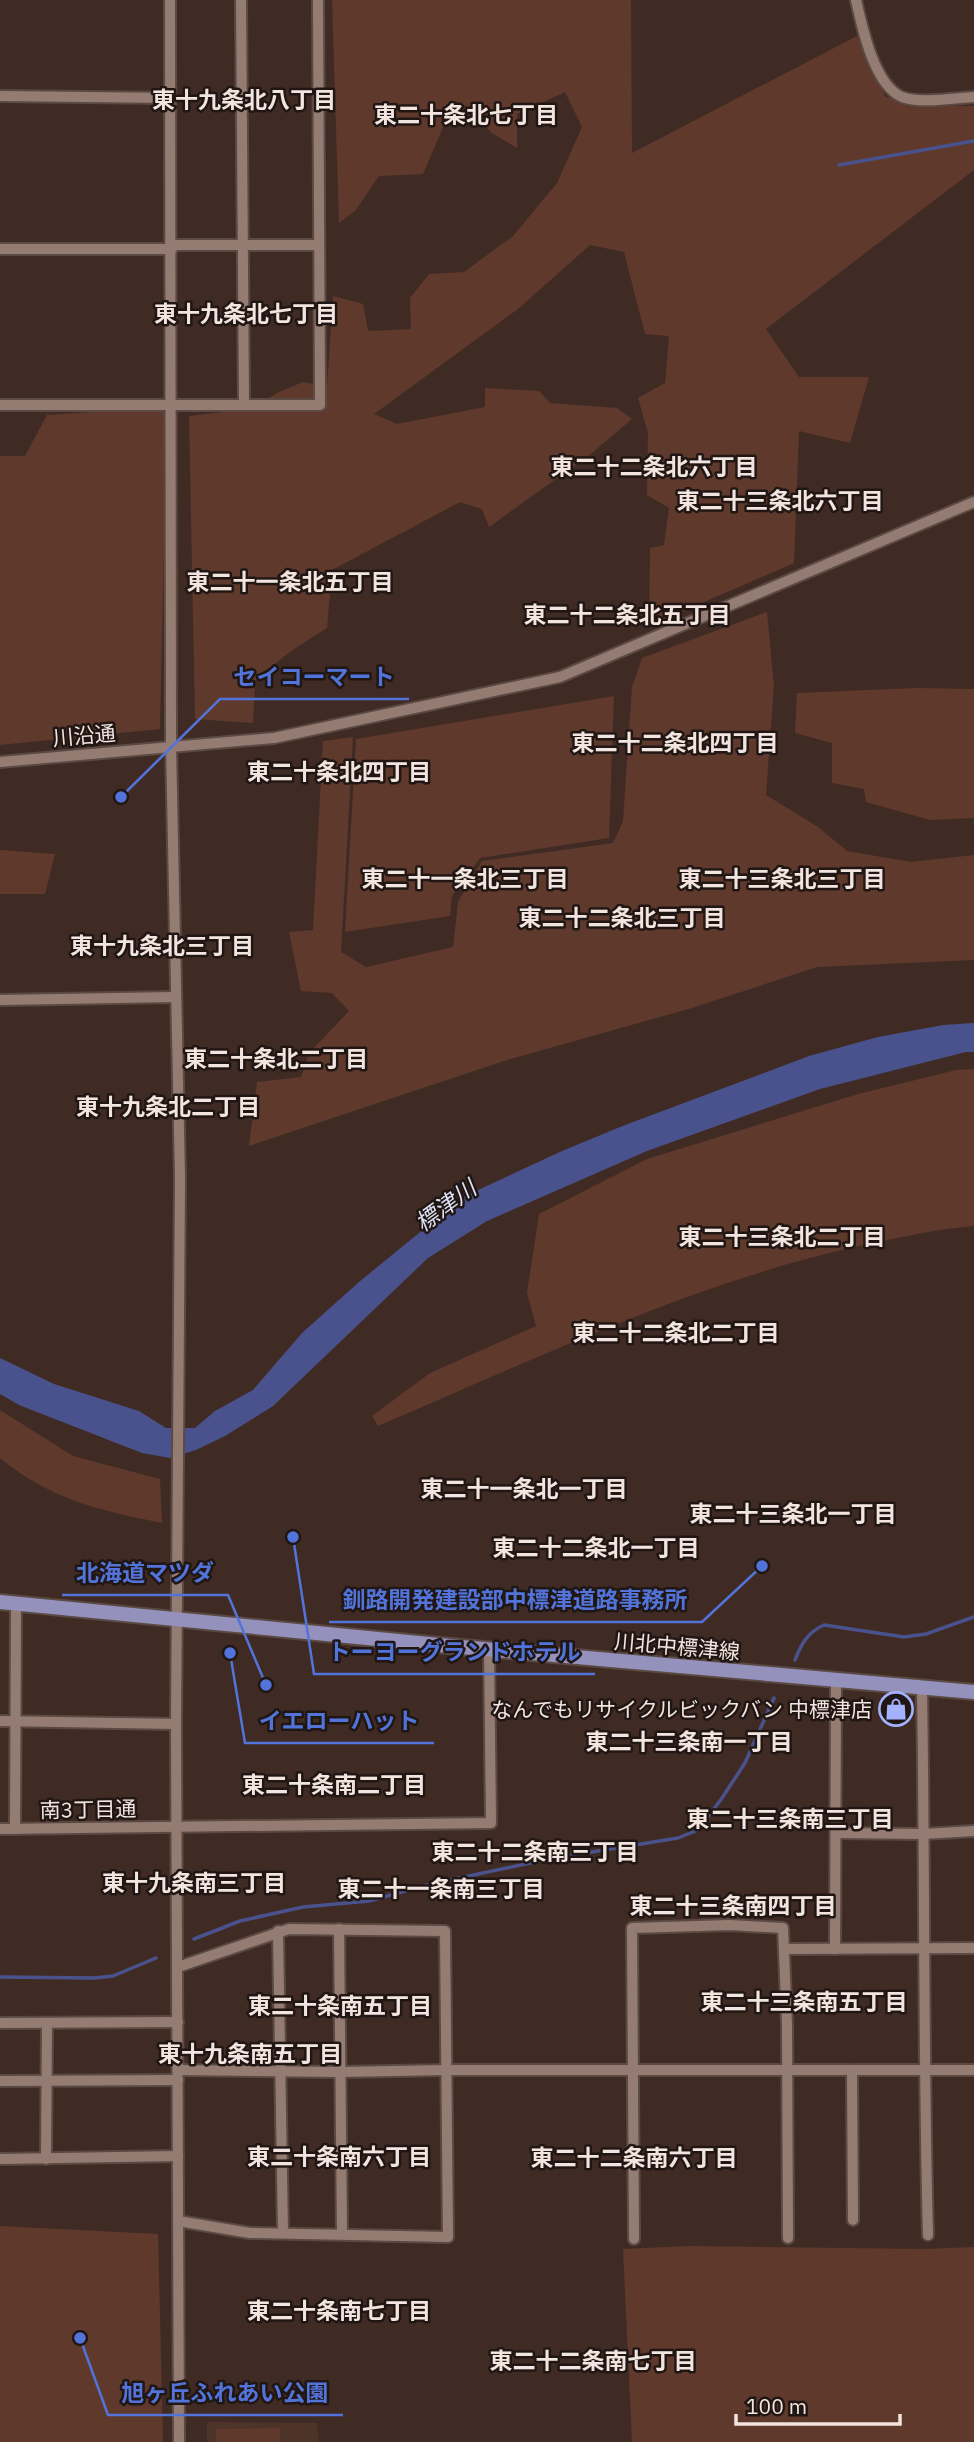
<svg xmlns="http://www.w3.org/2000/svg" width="974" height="2442" viewBox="0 0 974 2442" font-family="'IBM Plex Sans','Noto Sans JP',sans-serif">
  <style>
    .built { fill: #4e3329 }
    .green { fill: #5f392c }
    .water { fill: #4a528d }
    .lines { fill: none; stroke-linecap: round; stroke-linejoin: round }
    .stream { stroke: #4a528d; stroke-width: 3.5 }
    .minor-casing { stroke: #5b4943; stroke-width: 14 }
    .major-casing { stroke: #5b4943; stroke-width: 18 }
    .minor { stroke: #957c73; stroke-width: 10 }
    .major { stroke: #9492bd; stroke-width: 14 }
    .labels { text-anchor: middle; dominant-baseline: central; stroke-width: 5; stroke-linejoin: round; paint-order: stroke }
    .street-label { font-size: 21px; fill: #f2e4df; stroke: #201613 }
    .poi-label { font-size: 21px; fill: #f2e4df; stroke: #201613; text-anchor: end }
    .neighbourhood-label { font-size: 23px; font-weight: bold; fill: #f2e4df; stroke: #201613 }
    .water-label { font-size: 23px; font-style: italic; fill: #dee2f4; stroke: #201613 }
    .leader { fill: none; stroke: #5274da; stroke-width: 2.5 }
    .callout-dot { fill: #5274da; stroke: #201613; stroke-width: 2.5 }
    .callout-label { font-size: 23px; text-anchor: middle; font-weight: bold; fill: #5274da; stroke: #201613; stroke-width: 5; stroke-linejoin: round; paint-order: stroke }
  </style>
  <rect width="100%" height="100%" fill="#402b24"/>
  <path class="built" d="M 207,2422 L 317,2423 L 319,2442 L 207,2442 Z"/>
  <g class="green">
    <path d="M 332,0 L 631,0 L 632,153 L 857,36 L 885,96 L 907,105 L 974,106 L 974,170 L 766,329 L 799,377 L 869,377 L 850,443 L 799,431 L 794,563 L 649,626 L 650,548 L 664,545 L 669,508 L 647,495 L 648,433 L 638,398 L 665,383 L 669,336 L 645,334 L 624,252 L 590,245 L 518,309 L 374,414 L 397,424 L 485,407 L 485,388 L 539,391 L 550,403 L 617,408 L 632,419 L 592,453 L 489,527 L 482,509 L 460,502 L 332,570 L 327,628 L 291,651 L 255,680 L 253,723 L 195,719 L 189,416 L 250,409 L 277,393 L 303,382 L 327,387 L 333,296 L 363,304 L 368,331 L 411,329 L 410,298 L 429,274 L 464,272 L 513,236 L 557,183 L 582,127 L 565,92 L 517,114 L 517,148 L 492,133 L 465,105 L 444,125 L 423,174 L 379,176 L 355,211 L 339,223 Z"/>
    <path d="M 167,407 L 160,729 L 0,745 L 0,456 L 25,456 L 47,415 Z"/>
    <path d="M 767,612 L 774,686 L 766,795 L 818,827 L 847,851 L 911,862 L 974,855 L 974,960 L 817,967 L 692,1008 L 507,1060 L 249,1146 L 257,1082 L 301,1077 L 309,1053 L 349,1011 L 332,993 L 301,991 L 289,932 L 313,930 L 323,741 L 353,737 L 341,952 L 366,967 L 453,947 L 458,902 L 482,861 L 613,843 L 623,821 L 632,687 L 642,658 Z"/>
    <path d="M 916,688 L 974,689 L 974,818 L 930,820 L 866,802 L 864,789 L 832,783 L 832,743 L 795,733 L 797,693 Z"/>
    <path d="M 614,696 L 609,838 L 480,858 L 452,896 L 450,916 L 345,932 L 356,739 Z"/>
    <path d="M 0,850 L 55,854 L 45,894 L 0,894 Z"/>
    <path d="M 974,1069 L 974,1226 C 935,1229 898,1238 859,1246 C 691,1283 536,1359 378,1426 L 372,1416 L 430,1373 L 536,1326 L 527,1293 L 539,1214 L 647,1159 L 858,1094 L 956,1070 Z"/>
    <path d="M 0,1410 L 73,1456 L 160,1479 L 162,1523 C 99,1510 51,1500 0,1458 Z"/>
    <path d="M 0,2226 L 158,2234 L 163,2442 L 0,2442 Z"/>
    <path d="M 689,2246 L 925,2249 L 974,2247 L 974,2442 L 632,2442 L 623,2249 Z"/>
    <path d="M 280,2428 L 280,2442 L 216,2442 L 216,2429 Z"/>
  </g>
  <path class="water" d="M 974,1023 L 974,1052 L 966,1052 L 820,1089 L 647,1151 L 487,1221 L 428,1258 L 273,1406 L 225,1436 L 196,1450 L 170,1458 L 142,1453 L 19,1405 L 0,1394 L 0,1358 L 54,1384 L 139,1411 L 166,1428 L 195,1428 L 215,1411 L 253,1390 L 302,1333 L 359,1282 L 463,1197 L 562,1151 L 625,1125 L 809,1056 L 878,1037 L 943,1025 Z"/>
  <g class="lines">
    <g class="stream">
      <path d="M 839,165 L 974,141"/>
      <path d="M 795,1660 C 801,1644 808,1632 824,1625 L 904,1637 L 926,1634 L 974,1617"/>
      <path d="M 194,1939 L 240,1921 L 303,1907 L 369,1901 L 431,1884 L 549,1859 L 678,1838 L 698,1830 L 722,1798 L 745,1763 L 774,1698"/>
      <path d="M 0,1977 L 94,1978 L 113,1976 L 156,1958"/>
    </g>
    <g class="minor-casing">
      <g id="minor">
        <path d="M 170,0 L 171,746 L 180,1178 L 176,1724 L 179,2442"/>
        <path d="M 241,0 L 244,405"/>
        <path d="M 856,0 C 862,27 874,85 902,97 C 920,104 955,98 974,97"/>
        <path d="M 0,96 L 171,98"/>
        <path d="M 172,245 L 318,245"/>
        <path d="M 0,249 L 172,249"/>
        <path d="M 0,405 L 320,405 L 318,0"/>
        <path d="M 0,762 L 274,738 L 560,677 L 974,502"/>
        <path d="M 0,1000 L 175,997"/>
        <path d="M 922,1689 C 925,1871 923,2053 928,2235"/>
        <path d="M 0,1721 L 176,1724"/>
        <path d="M 0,1829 L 491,1823 L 489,1648"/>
        <path d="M 15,1829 L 16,1603"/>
        <path d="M 837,1833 L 924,1834 L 974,1831"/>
        <path d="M 339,1929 L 342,2234"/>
        <path d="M 278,1931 L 283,2233"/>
        <path d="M 785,1949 L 974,1948"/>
        <path d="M 835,1949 L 836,1680"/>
        <path d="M 178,1967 L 289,1929 L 445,1931 L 448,2237 L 250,2233 L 178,2221"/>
        <path d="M 0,2023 L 178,2022"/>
        <path d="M 178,2070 L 339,2072 L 447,2070 L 974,2070"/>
        <path d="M 852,2070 L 853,2220"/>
        <path d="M 0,2081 L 178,2080"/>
        <path d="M 0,2159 L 178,2156"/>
        <path d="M 46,2159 L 47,2023"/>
        <path d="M 634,2239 L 632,1928 L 730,1925 L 783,1928 L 787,2025 L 788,2238"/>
      </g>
    </g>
    <g class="major-casing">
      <path id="major" d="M 0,1602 L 439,1645 L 974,1692"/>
    </g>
    <use href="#minor" class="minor"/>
    <use href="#major" class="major"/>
  </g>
  <defs>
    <g id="shop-ring" transform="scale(1.75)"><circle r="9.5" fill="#201613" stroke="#a4b1fc" stroke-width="1.5"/><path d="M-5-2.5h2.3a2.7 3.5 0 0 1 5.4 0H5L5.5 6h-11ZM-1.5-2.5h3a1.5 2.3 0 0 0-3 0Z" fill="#a4b1fc"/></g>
  </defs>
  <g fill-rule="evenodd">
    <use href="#shop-ring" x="896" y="1709"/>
  </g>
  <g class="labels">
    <g class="street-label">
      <text transform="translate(84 735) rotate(-5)">川沿通</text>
      <text transform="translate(677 1646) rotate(5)">川北中標津線</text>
      <text transform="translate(88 1809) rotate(-1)">南3丁目通</text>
    </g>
    <g class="poi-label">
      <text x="872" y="1709">なんでもリサイクルビックバン 中標津店</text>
    </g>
    <g class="neighbourhood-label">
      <text x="244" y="99">東十九条北八丁目</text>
      <text x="466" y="114">東二十条北七丁目</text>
      <text x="246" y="313">東十九条北七丁目</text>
      <text x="654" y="466">東二十二条北六丁目</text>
      <text x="780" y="500">東二十三条北六丁目</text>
      <text x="290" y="581">東二十一条北五丁目</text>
      <text x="627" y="614">東二十二条北五丁目</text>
      <text x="675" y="742">東二十二条北四丁目</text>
      <text x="339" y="771">東二十条北四丁目</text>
      <text x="465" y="878">東二十一条北三丁目</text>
      <text x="782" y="878">東二十三条北三丁目</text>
      <text x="622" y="917">東二十二条北三丁目</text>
      <text x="162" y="945">東十九条北三丁目</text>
      <text x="276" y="1058">東二十条北二丁目</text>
      <text x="168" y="1106">東十九条北二丁目</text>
      <text x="782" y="1236">東二十三条北二丁目</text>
      <text x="676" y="1332">東二十二条北二丁目</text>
      <text x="524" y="1488">東二十一条北一丁目</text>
      <text x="793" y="1513">東二十三条北一丁目</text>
      <text x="596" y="1547">東二十二条北一丁目</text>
      <text x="689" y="1741">東二十三条南一丁目</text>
      <text x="334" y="1784">東二十条南二丁目</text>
      <text x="790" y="1818">東二十三条南三丁目</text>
      <text x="535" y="1851">東二十二条南三丁目</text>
      <text x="194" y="1882">東十九条南三丁目</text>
      <text x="441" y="1888">東二十一条南三丁目</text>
      <text x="733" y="1905">東二十三条南四丁目</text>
      <text x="804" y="2001">東二十三条南五丁目</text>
      <text x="340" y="2005">東二十条南五丁目</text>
      <text x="250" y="2053">東十九条南五丁目</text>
      <text x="339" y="2156">東二十条南六丁目</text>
      <text x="634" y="2157">東二十二条南六丁目</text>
      <text x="339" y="2310">東二十条南七丁目</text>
      <text x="593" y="2360">東二十二条南七丁目</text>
    </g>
    <g class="water-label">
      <text transform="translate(445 1205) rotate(-36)">標津川</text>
    </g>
  </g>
  <path class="leader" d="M121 797L220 699H409M266 1685L228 1595H62M762 1566L702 1622H329M293 1537L314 1674H595M230 1653L245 1743H434M80 2338L108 2415H343"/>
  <g class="callout-dot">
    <circle cx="121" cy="797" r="7"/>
    <circle cx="266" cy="1685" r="7"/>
    <circle cx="762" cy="1566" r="7"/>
    <circle cx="293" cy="1537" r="7"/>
    <circle cx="230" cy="1653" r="7"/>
    <circle cx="80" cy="2338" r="7"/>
  </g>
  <g class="callout-label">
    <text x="314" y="685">セイコーマート</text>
    <text x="145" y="1581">北海道マツダ</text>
    <text x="515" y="1608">釧路開発建設部中標津道路事務所</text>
    <text x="454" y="1660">トーヨーグランドホテル</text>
    <text x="339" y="1729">イエローハット</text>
    <text x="225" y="2401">旭ヶ丘ふれあい公園</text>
  </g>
  <path d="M736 2414v10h164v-10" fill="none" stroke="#f2e4df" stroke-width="3.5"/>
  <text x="746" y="2414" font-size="21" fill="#f2e4df" stroke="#201613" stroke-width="5" paint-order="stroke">100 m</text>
</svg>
